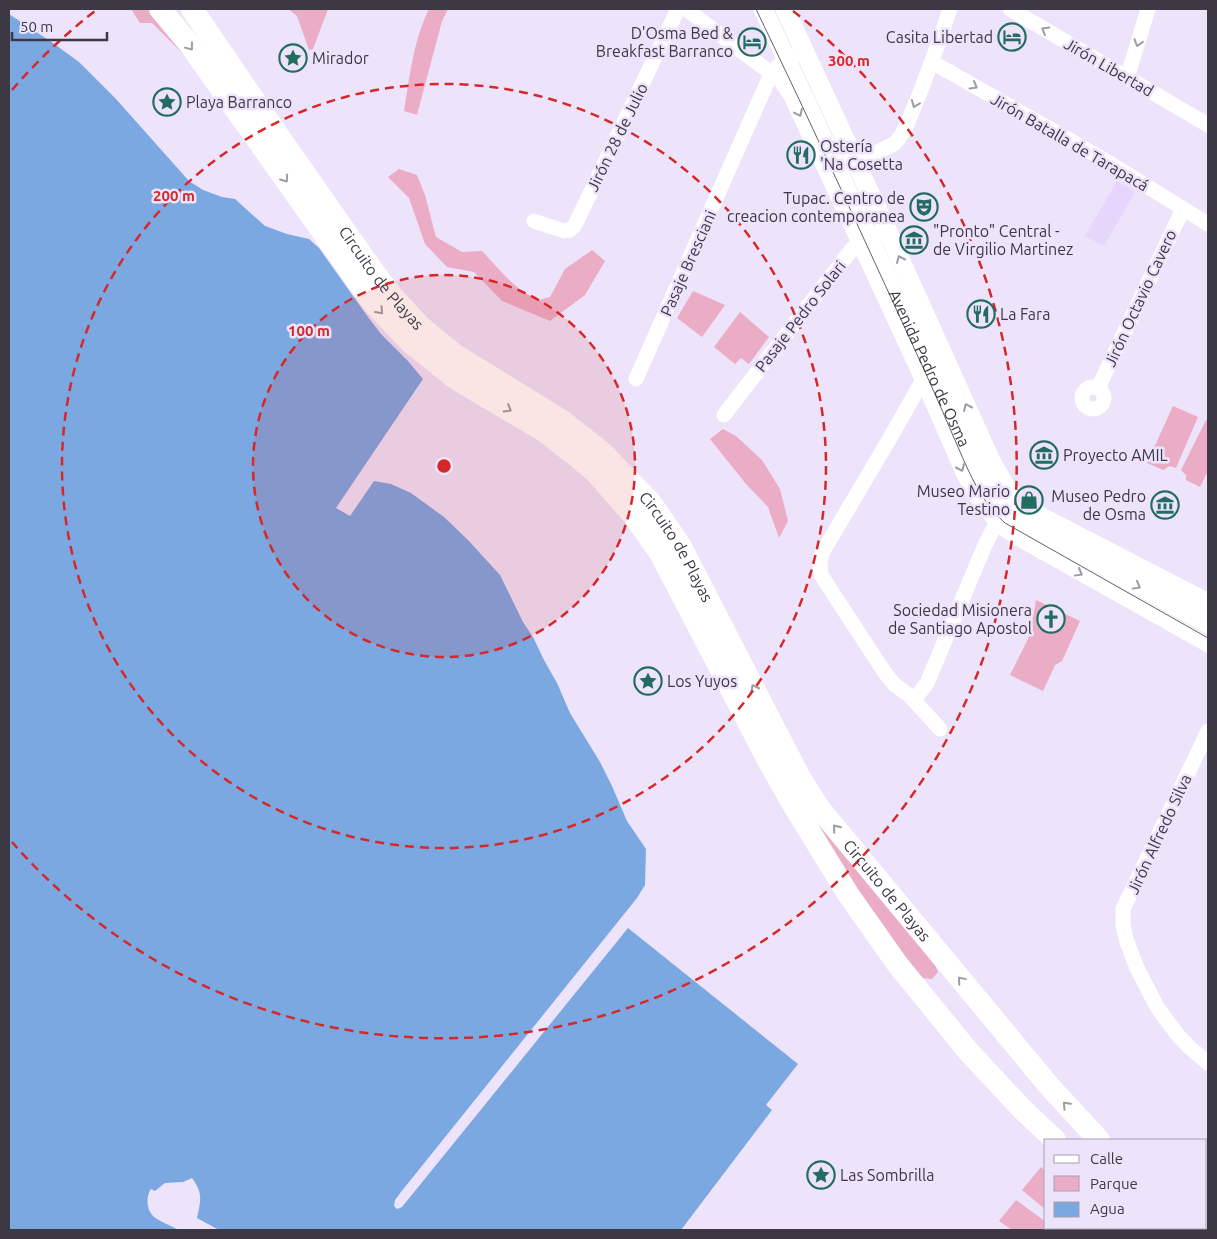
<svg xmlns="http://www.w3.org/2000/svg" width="1217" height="1239" viewBox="0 0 1217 1239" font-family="Ubuntu,sans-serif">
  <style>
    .built { fill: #e6d6fb }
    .green { fill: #ebadc6 }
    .water { fill: #7ca8e2 }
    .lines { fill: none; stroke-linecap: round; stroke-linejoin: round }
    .minor { stroke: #fff; stroke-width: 15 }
    .major { stroke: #fff; stroke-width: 19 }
    .highway { stroke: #fff; stroke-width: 22 }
    .tram { stroke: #655f6d; stroke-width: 1 }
    .oneway { stroke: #9e9ca2 }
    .ring { fill: none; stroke: #d62828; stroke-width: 2.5; stroke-dasharray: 9 6 }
    .labels { text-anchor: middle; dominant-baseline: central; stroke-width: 5; stroke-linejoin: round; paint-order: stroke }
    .poi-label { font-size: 16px; fill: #3d3944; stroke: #ede3fb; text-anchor: start }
    .street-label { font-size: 16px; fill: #3d3944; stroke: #ede3fb }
    .centre { fill: #d62828; stroke: #ede3fb; stroke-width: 2.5 }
    .ring-label { font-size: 15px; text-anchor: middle; font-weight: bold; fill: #d62828; stroke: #ede3fb; stroke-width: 5; stroke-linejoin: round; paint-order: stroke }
  </style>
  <rect width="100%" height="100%" fill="#ede3fb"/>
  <path class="built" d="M 1117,181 L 1135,192 L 1104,246 L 1085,236 Z"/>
  <g class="green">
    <path d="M 131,9 L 150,9 L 193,64 L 152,23 L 140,23 Z"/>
    <path d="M 288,9 L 328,9 L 313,49 L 309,50 L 297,16 Z"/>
    <path d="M 429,9 L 448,9 L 442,21 L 417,115 L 404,111 C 410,75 413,42 429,9 Z"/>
    <path d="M 399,169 L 417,175 L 425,195 L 436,237 L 462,252 L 482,251 L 506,277 L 524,293 L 539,300 L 550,297 L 565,269 L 592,250 L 605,261 L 585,295 L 550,321 L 502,301 L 474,272 L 447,267 L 425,244 L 409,198 L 388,177 Z"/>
    <path d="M 693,291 L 725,305 L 702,337 L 677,318 Z"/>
    <path d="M 740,312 L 769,337 L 749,364 L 741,358 L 735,364 L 714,347 Z"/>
    <path d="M 1173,406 L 1198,417 L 1176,468 L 1170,466 L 1163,470 L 1147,463 Z"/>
    <path d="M 1206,420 L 1208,421 L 1208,471 L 1200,487 L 1186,480 L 1186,475 L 1181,470 Z"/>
    <path d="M 723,429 L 736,436 L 762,460 L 780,489 L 788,521 L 779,538 L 768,507 L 746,484 L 710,439 Z"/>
    <path d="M 1036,600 L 1080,621 L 1062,661 L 1055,665 L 1043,691 L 1010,675 L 1030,635 Z"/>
    <path d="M 800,796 L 932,958 L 938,972 L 932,979 L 923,978 L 910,967 L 793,798 Z"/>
    <path d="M 1041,1167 L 1046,1172 L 1046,1210 L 1022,1190 Z"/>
    <path d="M 1016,1200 L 1046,1222 L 1046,1228 L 1053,1228 L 1056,1230 L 1012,1230 L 999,1221 Z"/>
  </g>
  <path class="water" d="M 9,14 L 53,43 L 79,62 L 116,99 L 189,181 L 203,190 L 222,197 L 235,199 L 265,226 L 287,234 L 309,239 L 319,248 L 368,317 L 381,334 L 408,361 L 423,379 L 336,508 L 350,516 L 374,481 L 391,484 L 411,493 L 444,517 L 468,540 L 500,575 L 523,622 L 533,637 L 544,660 L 557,683 L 570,713 L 600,762 L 612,786 L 627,821 L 646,849 L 645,885 L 637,898 L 401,1192 L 395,1200 L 394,1206 L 397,1209 L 402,1207 L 628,928 L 798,1064 L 766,1105 L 772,1110 L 681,1230 L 219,1230 L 197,1218 C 201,1200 203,1193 192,1178 L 183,1182 L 165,1183 L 155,1191 L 151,1189 C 146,1196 146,1209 153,1216 C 157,1220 173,1227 179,1230 L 9,1230 Z"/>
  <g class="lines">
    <g class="minor">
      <path d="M 686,9 L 780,80 L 791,96 L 923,381 L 964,475 C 977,499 991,521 1014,536 L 1208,645"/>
      <path d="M 1010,9 L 1208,125"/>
      <path d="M 932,62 L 1108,162 L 1208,224"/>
      <path d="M 1127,78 L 1148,9"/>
      <path d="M 846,167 L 894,144 C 906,133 910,115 917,100 C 929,70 940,39 950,9"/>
      <path d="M 534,221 L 564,231 L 570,230 L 575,225 L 678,9"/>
      <path d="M 929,376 L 920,385 L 890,438 L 822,553 L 820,564 L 821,575 L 885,673 L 895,685 L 910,696 L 940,729"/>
      <path d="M 636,379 L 771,74 L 782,62 L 805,51"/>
      <circle cx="1093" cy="398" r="11"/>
      <path d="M 1098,388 L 1183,209"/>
      <path d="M 724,415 L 852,249 L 859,243 L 887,230"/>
      <path d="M 914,700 L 927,683 L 985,545 L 1001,514"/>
      <path d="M 1208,731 L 1123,909 L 1123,925 L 1127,942 L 1137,968 L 1157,1007 L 1177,1034 L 1189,1047 L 1208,1063"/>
    </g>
    <g class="major">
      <path id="s1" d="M 763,9 L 974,464 C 983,484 993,505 1012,517 L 1208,624"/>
      <path d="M 785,9 L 887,230 L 991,461 L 1006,487 L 1014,497 L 1034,513 L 1208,603"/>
    </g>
    <g class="highway">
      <path d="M 160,9 L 190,45 L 373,303 L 411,343 L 456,379 L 544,431 L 576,456 L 597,474 L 633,515 L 660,553 L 770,764 L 794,806 L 848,894 L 898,965 L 968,1051 L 1023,1110 L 1055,1140"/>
      <path id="s2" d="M 192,9 L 282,141 L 373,271 L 393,297 L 420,326 L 454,354 L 561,420 L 603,453 L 651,503 L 680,545 L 799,776 L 819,808 L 1050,1087 L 1099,1140"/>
      <path d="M 1149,1228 L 1151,1230"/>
      <path d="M 1186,1228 L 1188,1230"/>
    </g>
    <path class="tram" d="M 756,9 C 814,129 870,252 926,374 C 937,398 947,422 958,447 C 970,475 982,503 1005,523 L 1208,638"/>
  </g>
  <defs><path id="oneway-chevron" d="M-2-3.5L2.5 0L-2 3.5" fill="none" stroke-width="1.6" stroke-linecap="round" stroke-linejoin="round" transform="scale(1.25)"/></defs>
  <g class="oneway">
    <use href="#oneway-chevron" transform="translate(1045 30) rotate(-150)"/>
    <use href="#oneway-chevron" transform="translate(1138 43) rotate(107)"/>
    <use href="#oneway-chevron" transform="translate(190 47) rotate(53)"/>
    <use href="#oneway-chevron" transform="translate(974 86) rotate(30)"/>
    <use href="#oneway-chevron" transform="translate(915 104) rotate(112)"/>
    <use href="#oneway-chevron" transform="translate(799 113) rotate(65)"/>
    <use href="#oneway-chevron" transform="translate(285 179) rotate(55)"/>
    <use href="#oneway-chevron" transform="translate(900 259) rotate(-114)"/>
    <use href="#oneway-chevron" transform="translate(380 311) rotate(48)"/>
    <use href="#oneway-chevron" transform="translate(967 407) rotate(-114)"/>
    <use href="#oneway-chevron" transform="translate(508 409) rotate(31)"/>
    <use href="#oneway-chevron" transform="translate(961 468) rotate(66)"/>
    <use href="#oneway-chevron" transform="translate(1079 573) rotate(29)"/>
    <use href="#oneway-chevron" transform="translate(1137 586) rotate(29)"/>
    <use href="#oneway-chevron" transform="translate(754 688) rotate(-117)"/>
    <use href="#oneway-chevron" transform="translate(836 828) rotate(-129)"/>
    <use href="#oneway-chevron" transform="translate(961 980) rotate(-130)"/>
    <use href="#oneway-chevron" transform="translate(1066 1105) rotate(-133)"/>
  </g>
  <circle cx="444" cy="466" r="191" fill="#d62828" fill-opacity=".12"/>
  <g class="ring">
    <circle cx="444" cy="466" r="191"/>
    <circle cx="444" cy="466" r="382"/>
    <path d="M12 90A573 573 0 0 1 95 11M793 11A573 573 0 1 1 12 842"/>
  </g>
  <defs>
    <g id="hotel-ring" transform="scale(1.4375)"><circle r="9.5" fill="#ede3fb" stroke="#246c62" stroke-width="1.5"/><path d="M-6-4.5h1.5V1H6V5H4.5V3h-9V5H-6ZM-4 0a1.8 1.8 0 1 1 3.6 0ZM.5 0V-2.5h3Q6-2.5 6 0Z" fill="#246c62"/></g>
    <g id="sight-ring" transform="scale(1.4375)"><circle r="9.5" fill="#ede3fb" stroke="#246c62" stroke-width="1.5"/><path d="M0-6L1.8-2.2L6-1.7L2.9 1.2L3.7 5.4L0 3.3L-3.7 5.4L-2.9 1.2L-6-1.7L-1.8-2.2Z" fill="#246c62"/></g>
    <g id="restaurant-ring" transform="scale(1.4375)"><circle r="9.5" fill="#ede3fb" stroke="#246c62" stroke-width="1.5"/><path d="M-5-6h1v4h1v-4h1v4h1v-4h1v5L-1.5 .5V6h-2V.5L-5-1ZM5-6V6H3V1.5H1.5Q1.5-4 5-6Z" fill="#246c62"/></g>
    <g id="theatre-ring" transform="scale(1.4375)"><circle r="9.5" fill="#ede3fb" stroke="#246c62" stroke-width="1.5"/><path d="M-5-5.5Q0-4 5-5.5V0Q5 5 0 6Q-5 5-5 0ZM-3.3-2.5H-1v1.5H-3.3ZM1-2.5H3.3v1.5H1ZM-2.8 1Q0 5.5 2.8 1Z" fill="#246c62"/></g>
    <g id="museum-ring" transform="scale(1.4375)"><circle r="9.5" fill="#ede3fb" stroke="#246c62" stroke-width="1.5"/><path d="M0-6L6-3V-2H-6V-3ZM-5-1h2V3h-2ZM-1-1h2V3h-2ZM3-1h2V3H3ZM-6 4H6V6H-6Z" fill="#246c62"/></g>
    <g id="shop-ring" transform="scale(1.4375)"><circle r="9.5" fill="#ede3fb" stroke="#246c62" stroke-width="1.5"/><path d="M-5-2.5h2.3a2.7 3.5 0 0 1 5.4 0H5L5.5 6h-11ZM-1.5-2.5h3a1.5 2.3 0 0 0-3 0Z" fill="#246c62"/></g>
    <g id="church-ring" transform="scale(1.4375)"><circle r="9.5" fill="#ede3fb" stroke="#246c62" stroke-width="1.5"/><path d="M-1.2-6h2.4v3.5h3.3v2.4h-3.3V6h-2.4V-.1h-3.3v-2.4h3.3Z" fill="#246c62"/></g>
  </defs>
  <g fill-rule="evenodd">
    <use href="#hotel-ring" x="1012" y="37"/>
    <use href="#hotel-ring" x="752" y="42"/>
    <use href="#sight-ring" x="293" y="58"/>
    <use href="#sight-ring" x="167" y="102"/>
    <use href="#restaurant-ring" x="801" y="155"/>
    <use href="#theatre-ring" x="924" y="207"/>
    <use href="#museum-ring" x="914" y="240"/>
    <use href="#restaurant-ring" x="981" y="314"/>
    <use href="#museum-ring" x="1044" y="455"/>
    <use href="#shop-ring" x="1029" y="500"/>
    <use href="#museum-ring" x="1165" y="505"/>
    <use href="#church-ring" x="1051" y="619"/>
    <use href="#sight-ring" x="648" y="681"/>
    <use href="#sight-ring" x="821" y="1175"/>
  </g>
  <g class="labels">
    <g class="poi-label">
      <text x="733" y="33" text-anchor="end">D'Osma Bed &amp;<tspan x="733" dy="18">Breakfast Barranco</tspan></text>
      <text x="993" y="37" text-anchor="end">Casita Libertad</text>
      <text x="312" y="58">Mirador</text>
      <text x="186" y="102">Playa Barranco</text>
      <text x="820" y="146">Ostería<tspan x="820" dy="18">'Na Cosetta</tspan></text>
      <text x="905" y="198" text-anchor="end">Tupac. Centro de<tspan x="905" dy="18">creacion contemporanea</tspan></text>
      <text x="933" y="231">"Pronto" Central -<tspan x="933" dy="18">de Virgilio Martinez</tspan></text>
      <text x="1000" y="314">La Fara</text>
      <text x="1063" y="455">Proyecto AMIL</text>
      <text x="1010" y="491" text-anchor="end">Museo Mario<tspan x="1010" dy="18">Testino</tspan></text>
      <text x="1146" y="496" text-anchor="end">Museo Pedro<tspan x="1146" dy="18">de Osma</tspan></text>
      <text x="1032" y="610" text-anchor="end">Sociedad Misionera<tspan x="1032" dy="18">de Santiago Apostol</tspan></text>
      <text x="667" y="681">Los Yuyos</text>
      <text x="840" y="1175">Las Sombrilla</text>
    </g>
    <g class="street-label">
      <text transform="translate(1109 67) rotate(30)">Jirón Libertad</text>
      <text transform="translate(617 137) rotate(-64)">Jirón 28 de Julio</text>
      <text transform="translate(1070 142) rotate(30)">Jirón Batalla de Tarapacá</text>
      <text transform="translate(688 263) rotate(-66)">Pasaje Bresciani</text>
      <text stroke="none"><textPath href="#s2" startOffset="329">Circuito de Playas</textPath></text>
      <text transform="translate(1140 298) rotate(-65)">Jirón Octavio Cavero</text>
      <text transform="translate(800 316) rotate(-52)">Pasaje Pedro Solari</text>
      <text stroke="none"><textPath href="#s1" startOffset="396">Avenida Pedro de Osma</textPath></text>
      <text stroke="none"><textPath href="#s2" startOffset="734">Circuito de Playas</textPath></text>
      <text transform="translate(1159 834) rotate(-65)">Jirón Alfredo Silva</text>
      <text stroke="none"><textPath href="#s2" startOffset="1139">Circuito de Playas</textPath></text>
    </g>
  </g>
  <circle cx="444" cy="466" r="8" class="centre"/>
  <g class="ring-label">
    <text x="849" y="66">300 m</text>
    <text x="174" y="201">200 m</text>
    <text x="309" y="336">100 m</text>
  </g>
  <rect width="1217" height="1239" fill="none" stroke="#3d3944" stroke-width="20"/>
  <rect x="1044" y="1139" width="162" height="90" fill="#ede3fb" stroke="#a79fb2"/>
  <rect x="1054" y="1155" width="25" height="8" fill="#ffffff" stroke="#a79fb2"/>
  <text x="1090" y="1164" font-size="15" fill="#3d3944">Calle</text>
  <rect x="1054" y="1176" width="25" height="15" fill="#ebadc6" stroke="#a79fb2"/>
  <text x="1090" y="1189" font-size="15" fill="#3d3944">Parque</text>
  <rect x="1054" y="1202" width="25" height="15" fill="#7ca8e2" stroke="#a79fb2"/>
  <text x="1090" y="1214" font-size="15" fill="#3d3944">Agua</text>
  <path d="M12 32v8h95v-8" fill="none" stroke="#3d3944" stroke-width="2.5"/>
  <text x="20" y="32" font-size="15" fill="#3d3944" stroke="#ede3fb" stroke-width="4" paint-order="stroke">50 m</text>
</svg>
